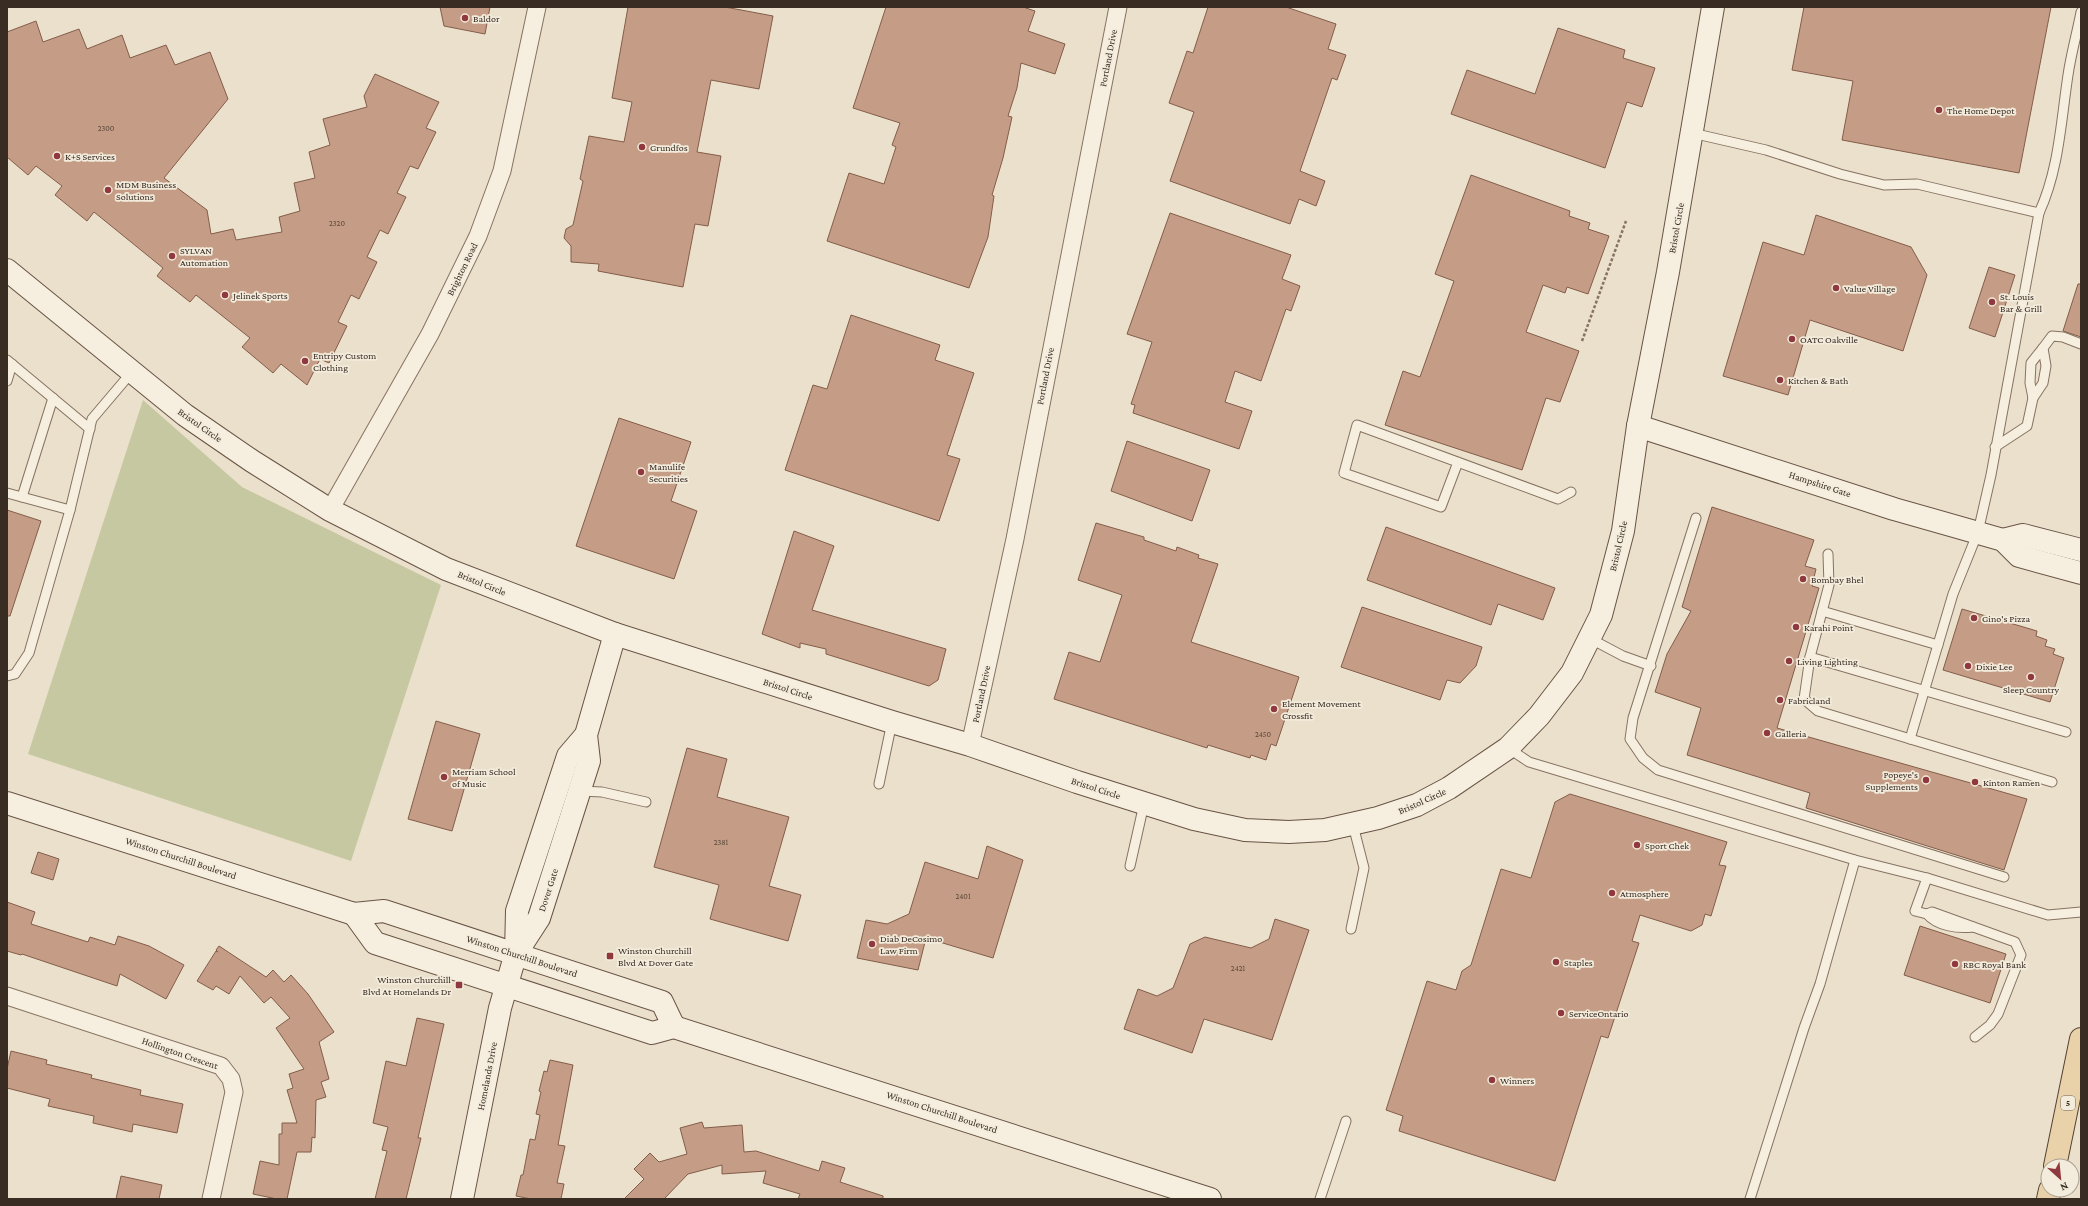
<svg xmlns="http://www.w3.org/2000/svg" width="2088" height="1206" viewBox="0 0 2088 1206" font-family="'Crimson Pro',serif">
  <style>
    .green { fill: #c6c8a1 }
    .building { fill: #c59d86; stroke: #835d4a }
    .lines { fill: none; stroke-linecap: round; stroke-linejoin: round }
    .lane-casing { stroke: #867361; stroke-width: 11 }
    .street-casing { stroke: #867361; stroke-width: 19 }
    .secondary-casing { stroke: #685444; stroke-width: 24 }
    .primary-casing { stroke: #554235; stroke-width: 24 }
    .path { stroke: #867361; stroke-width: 2.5; stroke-dasharray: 3 2; stroke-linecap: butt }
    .lane { stroke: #f6eedf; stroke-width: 9 }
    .street { stroke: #f6eedf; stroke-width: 17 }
    .secondary { stroke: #f6eedf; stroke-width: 22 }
    .primary { stroke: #e9d1a9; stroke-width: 22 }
    .poi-dot { fill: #8f383d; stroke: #f3ebdb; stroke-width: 1.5 }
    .labels { text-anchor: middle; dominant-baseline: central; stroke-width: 3.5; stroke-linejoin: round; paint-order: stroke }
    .number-label { font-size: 8px; fill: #5c483c }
    .shield { fill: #f3ebdb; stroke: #71655a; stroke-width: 1 }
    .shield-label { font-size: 9px; font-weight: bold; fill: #392c23 }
    .poi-label { font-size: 10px; fill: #392c23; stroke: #f3ebdb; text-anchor: start }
    .street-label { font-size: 10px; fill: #392c23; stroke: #f3ebdb }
  </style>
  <rect width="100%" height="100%" fill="#ebe0cc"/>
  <path class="green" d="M 143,400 L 242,487 L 441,585 L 351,861 L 28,754 Z"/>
  <g class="building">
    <path d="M 440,7 L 490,7 L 485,34 L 444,26 Z"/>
    <path d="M 628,7 L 725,7 L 773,16 L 759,89 L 711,80 L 697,152 L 721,156 L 708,226 L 695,224 L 683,287 L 598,271 L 599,264 L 571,262 L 571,246 L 564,238 L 566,229 L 573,225 L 583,181 L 580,179 L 589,136 L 624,142 L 632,102 L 612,98 Z"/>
    <path d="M 886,7 L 1023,7 L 1035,11 L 1028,31 L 1065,44 L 1055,74 L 1021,63 L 1017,88 L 1008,116 L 1012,117 L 1003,158 L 992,195 L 994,196 L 988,237 L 969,288 L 827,241 L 849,173 L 884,184 L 896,147 L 892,145 L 900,123 L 853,108 Z"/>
    <path d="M 1208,7 L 1286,7 L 1336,24 L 1328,49 L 1346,55 L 1337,80 L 1332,78 L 1300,171 L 1325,181 L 1316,206 L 1299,199 L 1290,224 L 1170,181 L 1194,112 L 1169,103 L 1187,51 L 1193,53 Z"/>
    <path d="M 1804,7 L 2051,7 L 2019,173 L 1842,140 L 1853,81 L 1792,70 Z"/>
    <path d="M 36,21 L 43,42 L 79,29 L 87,49 L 122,35 L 130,58 L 166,45 L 175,65 L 210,52 L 228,99 L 164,178 L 207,210 L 211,234 L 233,229 L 236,240 L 282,232 L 279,217 L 300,211 L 294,183 L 315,178 L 309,152 L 330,145 L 323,119 L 367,107 L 364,96 L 375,74 L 439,102 L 426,128 L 436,132 L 418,169 L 410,166 L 397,193 L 406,197 L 388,234 L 380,230 L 367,257 L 377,262 L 359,299 L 351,295 L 338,322 L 347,326 L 329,363 L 320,359 L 307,385 L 281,364 L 273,373 L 242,347 L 250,338 L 196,295 L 190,302 L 157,276 L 163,268 L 94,212 L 87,221 L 55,195 L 62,186 L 36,166 L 28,175 L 7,157 L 7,32 Z"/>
    <path d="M 1558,28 L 1625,50 L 1623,58 L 1655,68 L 1642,107 L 1627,102 L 1605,168 L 1451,114 L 1467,70 L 1535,94 Z"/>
    <path d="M 1471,175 L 1570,211 L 1569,216 L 1590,223 L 1588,229 L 1609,236 L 1588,294 L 1567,287 L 1565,293 L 1543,285 L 1526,332 L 1579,351 L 1560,402 L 1546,398 L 1522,470 L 1385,425 L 1403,371 L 1420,377 L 1454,281 L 1435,274 Z"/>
    <path d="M 1170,213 L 1291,255 L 1282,279 L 1300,286 L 1291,311 L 1286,309 L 1261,381 L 1235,371 L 1225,402 L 1252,411 L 1239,449 L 1133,413 L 1135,405 L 1131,404 L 1152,342 L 1127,334 Z"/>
    <path d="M 1816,215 L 1911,247 L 1927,275 L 1903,351 L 1810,320 L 1788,395 L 1723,376 L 1763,242 L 1804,255 Z"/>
    <path d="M 1989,267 L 2015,275 L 1995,337 L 1969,328 Z"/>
    <path d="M 2078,284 L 2081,284 L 2081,337 L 2063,331 Z"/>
    <path d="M 851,315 L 940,345 L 935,360 L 974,373 L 947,455 L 960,459 L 939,521 L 785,470 L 813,385 L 827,389 Z"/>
    <path d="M 619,418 L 691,442 L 671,501 L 697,511 L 674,579 L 576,546 Z"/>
    <path d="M 1127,441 L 1210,470 L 1192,521 L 1111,491 Z"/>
    <path d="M 1712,507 L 1814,540 L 1805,566 L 1816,569 L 1812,586 L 1819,588 L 1777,728 L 2027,799 L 2004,870 L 1806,808 L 1810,793 L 1687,755 L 1701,708 L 1655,692 L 1667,654 L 1691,611 L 1682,607 Z"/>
    <path d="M 7,510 L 41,521 L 10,616 L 7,616 Z"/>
    <path d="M 1096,523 L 1144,537 L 1144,540 L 1176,551 L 1177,547 L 1199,555 L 1198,558 L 1218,564 L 1191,642 L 1299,677 L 1276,746 L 1271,744 L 1266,760 L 1251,755 L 1250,758 L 1208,745 L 1207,748 L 1054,699 L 1069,652 L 1100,662 L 1122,595 L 1078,580 Z"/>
    <path d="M 1386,527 L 1555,588 L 1543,620 L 1498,604 L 1491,625 L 1367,580 Z"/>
    <path d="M 794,531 L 834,546 L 812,610 L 946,649 L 938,680 L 929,686 L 826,654 L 826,649 L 800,643 L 800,648 L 762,634 Z"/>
    <path d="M 1362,607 L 1482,647 L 1476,666 L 1460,683 L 1447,680 L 1440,700 L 1341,667 Z"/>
    <path d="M 1962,609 L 2037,631 L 2036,636 L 2047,640 L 2045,646 L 2055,649 L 2053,654 L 2064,658 L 2050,702 L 1943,670 Z"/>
    <path d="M 436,721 L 480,734 L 452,831 L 408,819 Z"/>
    <path d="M 687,748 L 727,759 L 717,797 L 789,817 L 769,886 L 801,895 L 788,941 L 710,919 L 719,885 L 654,867 Z"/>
    <path d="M 1570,794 L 1727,842 L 1719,865 L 1726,866 L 1711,916 L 1705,914 L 1702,925 L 1691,931 L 1640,915 L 1632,941 L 1639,943 L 1608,1038 L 1601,1036 L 1555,1181 L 1399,1131 L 1403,1116 L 1386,1110 L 1427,981 L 1456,990 L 1462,971 L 1471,965 L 1501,869 L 1531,878 L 1555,802 Z"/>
    <path d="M 987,846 L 1023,860 L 993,958 L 926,938 L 918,970 L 857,958 L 866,920 L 887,924 L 909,914 L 925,862 L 978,879 Z"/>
    <path d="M 38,852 L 59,859 L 53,880 L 31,873 Z"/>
    <path d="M 7,902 L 35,912 L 31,924 L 88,942 L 90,937 L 115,945 L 118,936 L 149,946 L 184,965 L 166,999 L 120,974 L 117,986 L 22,954 L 21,955 L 7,951 Z"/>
    <path d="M 1275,919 L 1309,930 L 1272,1040 L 1204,1019 L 1192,1053 L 1124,1029 L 1138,989 L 1157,996 L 1173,988 L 1190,944 L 1205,937 L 1251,948 L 1269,939 Z"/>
    <path d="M 1920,926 L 2006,954 L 1990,1003 L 1904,975 Z"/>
    <path d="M 219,946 L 266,977 L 273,970 L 284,982 L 291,975 L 308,994 L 334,1032 L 319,1042 L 329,1079 L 321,1082 L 326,1097 L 316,1100 L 315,1138 L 312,1137 L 311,1152 L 297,1152 L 287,1199 L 277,1199 L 253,1194 L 260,1161 L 279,1165 L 279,1134 L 282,1134 L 282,1123 L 297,1123 L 287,1090 L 293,1088 L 289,1074 L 304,1069 L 276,1028 L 290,1018 L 271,997 L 264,1003 L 240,976 L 229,994 L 216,986 L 213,990 L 197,981 L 216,951 L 218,952 L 216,950 Z"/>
    <path d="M 417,1018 L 444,1024 L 418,1138 L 421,1138 L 406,1199 L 375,1199 L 387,1151 L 382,1150 L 388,1127 L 373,1123 L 386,1061 L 406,1066 Z"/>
    <path d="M 11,1051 L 47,1060 L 46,1064 L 92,1075 L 91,1078 L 141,1090 L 140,1095 L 183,1104 L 177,1133 L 133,1124 L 132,1132 L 93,1123 L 94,1116 L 48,1106 L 50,1099 L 7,1088 L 7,1069 Z"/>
    <path d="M 550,1060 L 573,1065 L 558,1145 L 565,1146 L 557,1183 L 564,1184 L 561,1199 L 531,1199 L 516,1196 L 521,1175 L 523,1175 L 530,1139 L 535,1140 L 540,1115 L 536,1114 L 541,1092 L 539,1091 L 544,1071 L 547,1072 Z"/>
    <path d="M 702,1122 L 704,1128 L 742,1125 L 744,1152 L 756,1151 L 819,1171 L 822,1161 L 845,1168 L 840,1182 L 883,1196 L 883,1199 L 798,1199 L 800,1194 L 763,1183 L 766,1171 L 722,1174 L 722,1165 L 688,1174 L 664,1199 L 624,1199 L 644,1179 L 634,1169 L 650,1153 L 659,1162 L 687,1154 L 680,1128 Z"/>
    <path d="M 121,1176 L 162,1185 L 159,1199 L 116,1199 Z"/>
  </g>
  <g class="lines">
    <g class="lane-casing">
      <g id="lane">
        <path d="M 1692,133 L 1766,150 L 1840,174 L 1884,185 L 1917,184 L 2039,213 L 1991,475 L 1978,532 L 1953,594 L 1910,739"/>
        <path d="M 2039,213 C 2059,170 2061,121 2068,75 C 2071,54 2077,33 2081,12"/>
        <path d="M 7,360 L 90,429"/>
        <path d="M 7,381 L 12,364"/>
        <path d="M 2033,398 L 2030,383 L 2031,363 L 2043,348"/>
        <path d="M 1995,447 L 2027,426 L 2033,398 L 2043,383 L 2046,366 L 2043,348 L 2052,336 L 2063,337 L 2081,344"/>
        <path d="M 1458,462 L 1441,507 L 1344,473 L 1357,425 L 1558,499 L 1571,492"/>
        <path d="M 7,493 L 70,510 L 92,419 L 131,373"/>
        <path d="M 22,497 L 53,398"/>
        <path d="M 1696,518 L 1633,718 L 1630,739 L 1643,758 L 1658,770 L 2004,877"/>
        <path d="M 1828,554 L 1829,585 L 1810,657 L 1804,699 L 1818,711 L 2052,782"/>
        <path d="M 1822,611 L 1938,645"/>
        <path d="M 1589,638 L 1623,656 L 1651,666"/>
        <path d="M 1810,657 L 2066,732"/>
        <path d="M 7,676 L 15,674 L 29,653 L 70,510"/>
        <path d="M 1508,748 L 1529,762 L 1855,860 L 1927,878 L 2048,915 L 2081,912"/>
        <path d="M 879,784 L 892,722"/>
        <path d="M 580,791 L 602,792 L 646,802"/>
        <path d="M 1130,866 L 1144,804"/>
        <path d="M 1927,878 L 1915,911 L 1927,914 L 1932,912 L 2015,942 L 2021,955 L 1998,1014 L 1990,1025 L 1975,1037"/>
        <path d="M 1927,914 C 1937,926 1958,929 1973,927"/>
        <path d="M 1351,929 L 1364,868 L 1353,825"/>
        <path d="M 1320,1199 L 1346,1121"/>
        <path d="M 1750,1199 L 1804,1028 L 1820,984 L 1855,860"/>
      </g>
    </g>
    <g class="street-casing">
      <g id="street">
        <path d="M 330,510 L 430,334 L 478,236 L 502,171 L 537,7"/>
        <path d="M 970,745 L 1015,539 L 1118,7"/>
        <path d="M 7,996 L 221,1066 L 231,1079 L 234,1092 L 211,1199"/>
      </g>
    </g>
    <g class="secondary-casing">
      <g id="secondary">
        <path d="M 7,270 L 185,415 L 252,461 L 330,510 L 446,569 L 615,634 L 892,722 L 970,745 L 1077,782 L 1194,819 L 1245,830 L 1289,832 L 1325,830 L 1378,818 L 1417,805 L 1449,788 L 1508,748 L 1539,716 L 1572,673 L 1601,615 L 1623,531 L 1638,426 L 1668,272 L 1713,7"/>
        <path d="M 1638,426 L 1894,509 L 2003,540 L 2019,556 L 2081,573"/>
        <path d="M 2003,540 L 2023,535 L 2081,550"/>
        <path d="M 7,803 L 354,914 L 384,911 L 662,1002 L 674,1027"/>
        <path d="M 354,914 L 375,943 L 652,1033 L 674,1027 L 1210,1199"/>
        <path d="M 517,952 L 539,918 L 589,761 L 586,735 L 615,634"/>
        <path d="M 462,1199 L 500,1008 L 516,953 L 517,911 L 568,756 L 586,735"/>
      </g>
    </g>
    <g class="primary-casing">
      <g id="primary">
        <path d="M 2055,1166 L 2081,1039"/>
        <path d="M 2048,1199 L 2050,1190"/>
      </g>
    </g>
    <path class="path" d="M 1582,341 L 1626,221"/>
    <use href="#lane" class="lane"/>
    <use href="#street" class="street"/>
    <use href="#secondary" class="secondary"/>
    <use href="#primary" class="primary"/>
  </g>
  <g class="poi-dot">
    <circle cx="465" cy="18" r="4"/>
    <circle cx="1939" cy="110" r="4"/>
    <circle cx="642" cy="147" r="4"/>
    <circle cx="57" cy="156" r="4"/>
    <circle cx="108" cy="190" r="4"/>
    <circle cx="172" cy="256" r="4"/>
    <circle cx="1836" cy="288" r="4"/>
    <circle cx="225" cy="295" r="4"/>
    <circle cx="1992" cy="302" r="4"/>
    <circle cx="1792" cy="339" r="4"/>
    <circle cx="305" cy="361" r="4"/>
    <circle cx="1780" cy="380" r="4"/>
    <circle cx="641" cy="472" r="4"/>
    <circle cx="1803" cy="579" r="4"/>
    <circle cx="1974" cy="618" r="4"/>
    <circle cx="1796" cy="627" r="4"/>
    <circle cx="1789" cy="661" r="4"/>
    <circle cx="1968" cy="666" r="4"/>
    <circle cx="2031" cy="677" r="4"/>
    <circle cx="1780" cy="700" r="4"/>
    <circle cx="1274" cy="709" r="4"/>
    <circle cx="1767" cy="733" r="4"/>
    <circle cx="444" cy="777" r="4"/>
    <circle cx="1926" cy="780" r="4"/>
    <circle cx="1975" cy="782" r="4"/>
    <circle cx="1637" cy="845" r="4"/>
    <circle cx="1612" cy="893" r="4"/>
    <circle cx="872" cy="944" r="4"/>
    <rect x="606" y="952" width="8" height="8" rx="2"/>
    <circle cx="1556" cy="962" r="4"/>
    <circle cx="1955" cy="964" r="4"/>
    <rect x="455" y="981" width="8" height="8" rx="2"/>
    <circle cx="1561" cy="1013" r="4"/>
    <circle cx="1492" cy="1080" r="4"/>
  </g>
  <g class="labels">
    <g class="number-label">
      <text x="106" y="128">2300</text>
      <text x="337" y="223">2320</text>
      <text x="1263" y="734">2450</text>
      <text x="721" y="842">2381</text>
      <text x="963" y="896">2401</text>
      <text x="1238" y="968">2421</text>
    </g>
    <rect class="shield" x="2061" y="1096" width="14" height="14" rx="3"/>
    <g class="shield-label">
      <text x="2068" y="1103">5</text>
    </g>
    <g class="poi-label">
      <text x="473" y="18">Baldor</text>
      <text x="1947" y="110">The Home Depot</text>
      <text x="650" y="147">Grundfos</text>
      <text x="65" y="156">K+S Services</text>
      <text x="116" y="184">MDM Business<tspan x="116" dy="12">Solutions</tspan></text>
      <text x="180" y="250">SYLVAN<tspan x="180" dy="12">Automation</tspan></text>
      <text x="1844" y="288">Value Village</text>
      <text x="233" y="295">Jelinek Sports</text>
      <text x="2000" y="296">St. Louis<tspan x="2000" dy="12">Bar &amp; Grill</tspan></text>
      <text x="1800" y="339">OATC Oakville</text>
      <text x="313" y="355">Entripy Custom<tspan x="313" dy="12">Clothing</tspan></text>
      <text x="1788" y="380">Kitchen &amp; Bath</text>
      <text x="649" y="466">Manulife<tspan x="649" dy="12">Securities</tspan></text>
      <text x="1811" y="579">Bombay Bhel</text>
      <text x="1982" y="618">Gino's Pizza</text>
      <text x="1804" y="627">Karahi Point</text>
      <text x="1797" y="661">Living Lighting</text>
      <text x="1976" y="666">Dixie Lee</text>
      <text x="2031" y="689" text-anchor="middle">Sleep Country</text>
      <text x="1788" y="700">Fabricland</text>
      <text x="1282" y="703">Element Movement<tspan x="1282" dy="12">Crossfit</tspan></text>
      <text x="1775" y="733">Galleria</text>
      <text x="452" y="771">Merriam School<tspan x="452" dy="12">of Music</tspan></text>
      <text x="1918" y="774" text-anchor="end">Popeye's<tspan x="1918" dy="12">Supplements</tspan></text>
      <text x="1983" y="782">Kinton Ramen</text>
      <text x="1645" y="845">Sport Chek</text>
      <text x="1620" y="893">Atmosphere</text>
      <text x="880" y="938">Diab DeCosimo<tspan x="880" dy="12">Law Firm</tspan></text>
      <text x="618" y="950">Winston Churchill<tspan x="618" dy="12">Blvd At Dover Gate</tspan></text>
      <text x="1564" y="962">Staples</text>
      <text x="1963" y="964">RBC Royal Bank</text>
      <text x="451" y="979" text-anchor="end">Winston Churchill<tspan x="451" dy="12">Blvd At Homelands Dr</tspan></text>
      <text x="1569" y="1013">ServiceOntario</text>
      <text x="1500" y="1080">Winners</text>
    </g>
    <g class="street-label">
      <text transform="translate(1108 58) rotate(-79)">Portland Drive</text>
      <text transform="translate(1676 228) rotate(-80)">Bristol Circle</text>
      <text transform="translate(462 269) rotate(-64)">Brighton Road</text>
      <text transform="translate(1045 376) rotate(-79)">Portland Drive</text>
      <text transform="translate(200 425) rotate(35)">Bristol Circle</text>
      <text transform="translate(1820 484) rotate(18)">Hampshire Gate</text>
      <text transform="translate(1618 546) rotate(-77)">Bristol Circle</text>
      <text transform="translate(482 583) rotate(22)">Bristol Circle</text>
      <text transform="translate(788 689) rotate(18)">Bristol Circle</text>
      <text transform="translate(981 694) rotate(-78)">Portland Drive</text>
      <text transform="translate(1096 788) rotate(18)">Bristol Circle</text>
      <text transform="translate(1422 801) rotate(-24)">Bristol Circle</text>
      <text transform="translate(181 858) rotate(18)">Winston Churchill Boulevard</text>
      <text transform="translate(548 890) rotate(-72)">Dover Gate</text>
      <text transform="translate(522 956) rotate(18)">Winston Churchill Boulevard</text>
      <text transform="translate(180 1053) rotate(19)">Hollington Crescent</text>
      <text transform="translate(487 1076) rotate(-79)">Homelands Drive</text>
      <text transform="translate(942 1112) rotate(18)">Winston Churchill Boulevard</text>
    </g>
  </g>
  <rect width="2088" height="1206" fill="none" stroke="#392c23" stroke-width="16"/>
  <g transform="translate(2060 1178) rotate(153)"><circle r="19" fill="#f3ebdb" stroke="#a99f91"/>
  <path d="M0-3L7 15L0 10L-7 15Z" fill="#8f383d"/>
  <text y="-6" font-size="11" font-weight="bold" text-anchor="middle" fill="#392c23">N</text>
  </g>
</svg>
